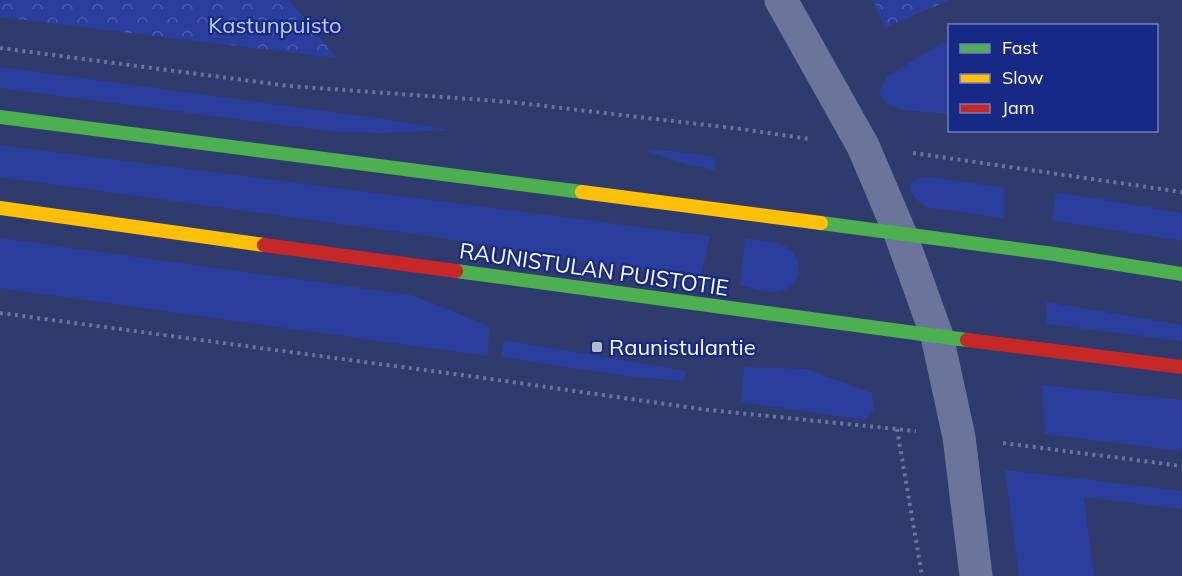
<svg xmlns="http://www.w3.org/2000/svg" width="1182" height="576" viewBox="0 0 1182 576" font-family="Mulish,sans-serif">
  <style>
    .grass { fill: #2a3f9d }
    .park { fill: url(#park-crowns) }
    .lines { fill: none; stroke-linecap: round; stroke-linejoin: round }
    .path { stroke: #6b749b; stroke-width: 4; stroke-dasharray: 3 4.5; stroke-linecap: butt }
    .street { stroke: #6b749b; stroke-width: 33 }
    .fast { stroke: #4caf50; stroke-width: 14 }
    .slow { stroke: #ffc107; stroke-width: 14 }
    .jam { stroke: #c62828; stroke-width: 14 }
    .poi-dot { fill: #b6bacc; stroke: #162986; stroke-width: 2 }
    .labels { text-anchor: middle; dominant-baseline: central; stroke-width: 4.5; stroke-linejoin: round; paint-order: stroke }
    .park-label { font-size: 22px; fill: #c1ccfa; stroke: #162986 }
    .street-label { font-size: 22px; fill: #fff; stroke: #162986 }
    .poi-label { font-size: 22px; fill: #fff; stroke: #162986; text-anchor: start }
  </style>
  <defs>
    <pattern id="park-crowns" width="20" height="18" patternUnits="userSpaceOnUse" patternTransform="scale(1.5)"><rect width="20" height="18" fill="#2a3f9d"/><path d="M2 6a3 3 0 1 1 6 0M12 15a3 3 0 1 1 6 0" fill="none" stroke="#4a5cac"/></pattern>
  </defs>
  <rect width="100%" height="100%" fill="#2f3a6d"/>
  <g class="grass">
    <path d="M 949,39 L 949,114 L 903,110 L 885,103 L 879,91 L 887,77 L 899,69 Z"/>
    <path d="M 0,67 L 384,119 L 451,130 L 384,133 L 337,132 L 0,88 Z"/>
    <path d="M 0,145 L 710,236 L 700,280 L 429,236 L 0,177 Z"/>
    <path d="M 652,149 L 711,156 L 716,162 L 715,170 L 689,165 L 647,151 Z"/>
    <path d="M 924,176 L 1004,188 L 1004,218 L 925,207 L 916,199 L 910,191 L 912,182 Z"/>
    <path d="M 1056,192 L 1182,213 L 1182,241 L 1052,220 Z"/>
    <path d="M 0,238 L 411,295 L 489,326 L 488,356 L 0,288 Z"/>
    <path d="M 745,239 C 760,240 774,240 786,247 C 807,260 802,288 777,292 C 768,293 750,287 740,285 Z"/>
    <path d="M 1046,302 L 1182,325 L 1182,341 L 1047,324 Z"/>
    <path d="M 504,340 L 688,371 L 682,381 L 626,376 L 501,357 Z"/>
    <path d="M 744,367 L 806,369 L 872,393 L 874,409 L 865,420 L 741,402 Z"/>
    <path d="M 1042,385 L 1182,400 L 1182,451 L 1045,434 Z"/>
    <path d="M 1005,470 L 1182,491 L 1182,509 L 1084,497 L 1094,576 L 1019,576 Z"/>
  </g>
  <g class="park">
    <path d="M 0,0 L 289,0 L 337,58 L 0,17 Z"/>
    <path d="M 873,0 L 949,0 L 885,28 Z"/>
  </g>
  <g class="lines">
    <g class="path">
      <path d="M 0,48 L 289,86 L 511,102 L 741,129 L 810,139"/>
      <path d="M 913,153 L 1182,192"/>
      <path d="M 0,313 L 491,379 L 708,410 L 916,431"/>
      <path d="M 897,429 L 922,576"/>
      <path d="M 1003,443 L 1182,466"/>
    </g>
    <path class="street" d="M 781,0 L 863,146 L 900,233 L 937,336 L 959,437 L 976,576"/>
    <g class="fast">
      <path d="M 0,117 L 582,192"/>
      <path d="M 821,223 L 1054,254 L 1182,274"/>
      <path d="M 456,271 L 967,340"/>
    </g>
    <g class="slow">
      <path d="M 582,192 L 821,223"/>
      <path d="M 0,208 L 264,245"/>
    </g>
    <g class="jam">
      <path d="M 264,245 L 456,271"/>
      <path d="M 967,340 L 1182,367"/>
    </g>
  </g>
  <rect class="poi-dot" x="591" y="341" width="12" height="12" rx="3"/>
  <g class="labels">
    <g class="park-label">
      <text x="275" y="25">Kastunpuisto</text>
    </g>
    <g class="street-label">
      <text transform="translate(594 269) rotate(8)">RAUNISTULAN PUISTOTIE</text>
    </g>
    <g class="poi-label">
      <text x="609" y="347">Raunistulantie</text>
    </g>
  </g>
  <rect x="948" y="24" width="210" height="108" fill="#162986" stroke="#737fb6" stroke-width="1.5"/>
  <rect x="960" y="44" width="30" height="9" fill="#4caf50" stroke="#737fb6" stroke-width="1.5"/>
  <text x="1002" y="54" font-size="18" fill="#ffffff">Fast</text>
  <rect x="960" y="74" width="30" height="9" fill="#ffc107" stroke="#737fb6" stroke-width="1.5"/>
  <text x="1002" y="84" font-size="18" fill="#ffffff">Slow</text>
  <rect x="960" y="104" width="30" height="9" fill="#c62828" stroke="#737fb6" stroke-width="1.5"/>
  <text x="1002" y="114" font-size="18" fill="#ffffff">Jam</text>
</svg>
